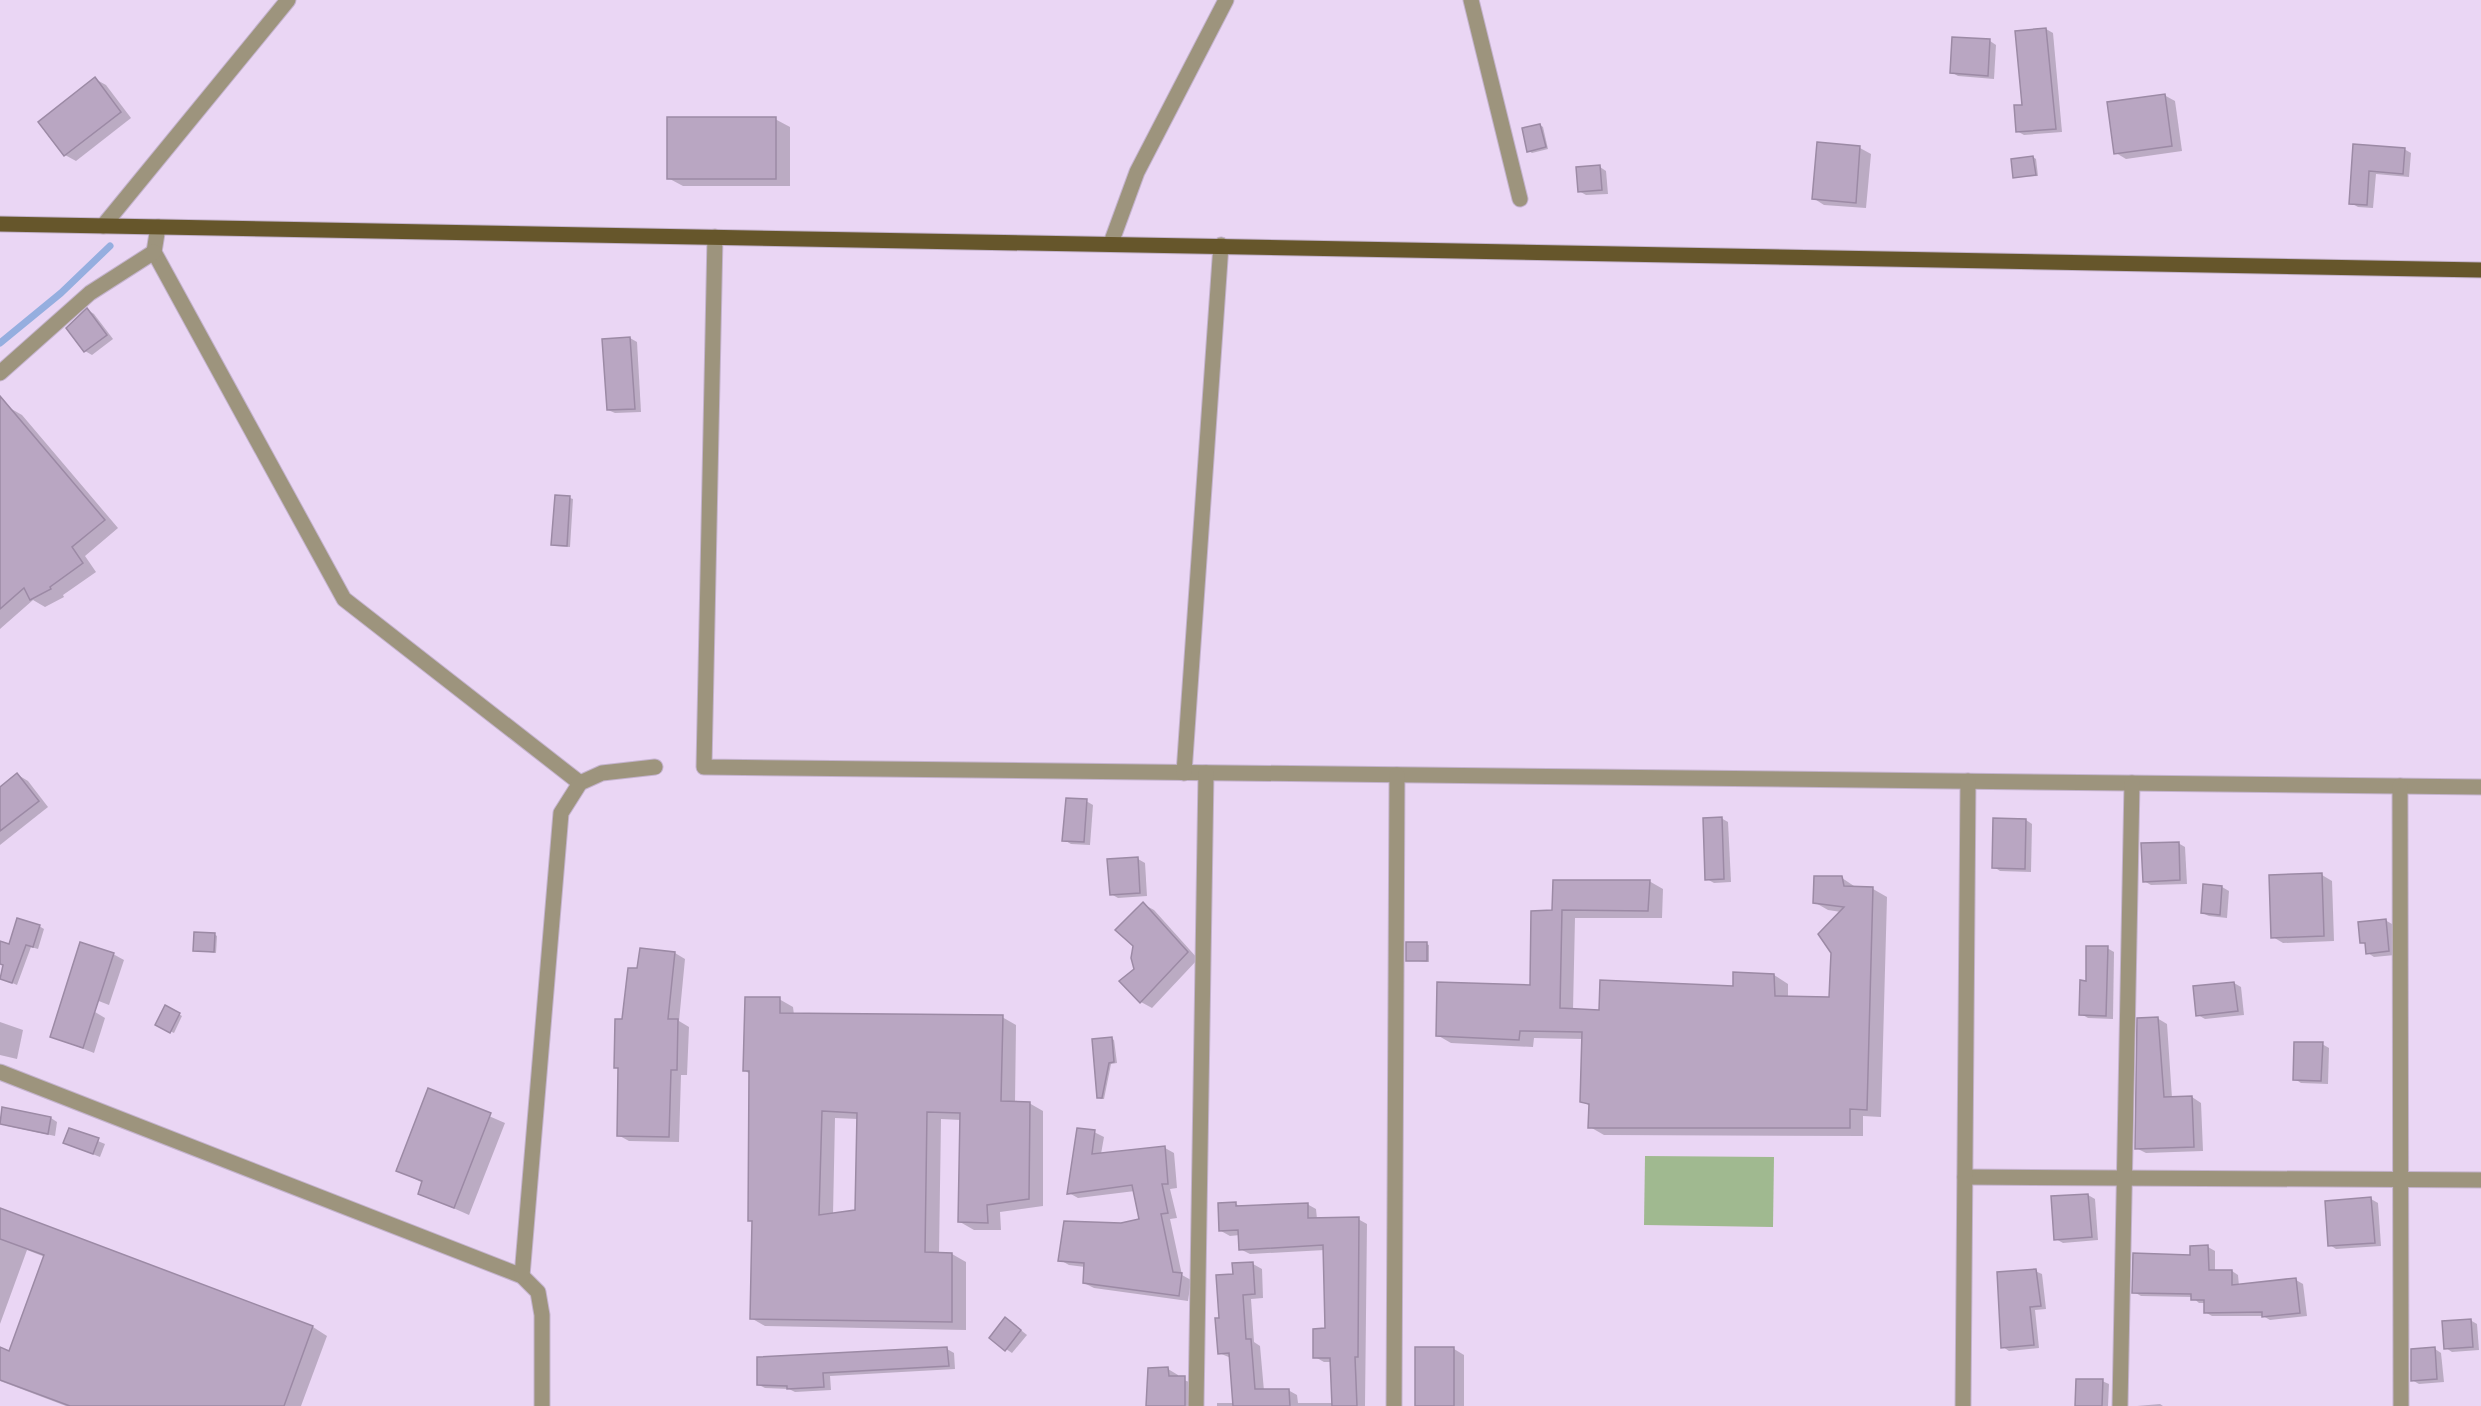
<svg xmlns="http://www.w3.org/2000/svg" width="2481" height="1406" viewBox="0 0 2481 1406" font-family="'Space Grotesk',sans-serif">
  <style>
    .pitch { fill: #a0b990 }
    .shadow { fill: #0003; fill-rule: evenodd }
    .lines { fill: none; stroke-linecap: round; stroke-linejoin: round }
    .stream { stroke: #95aedf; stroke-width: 7 }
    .building { fill: #b9a6c2; stroke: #9c8aa5; stroke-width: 1.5; fill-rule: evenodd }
    .minor-casing { stroke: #c4b3cd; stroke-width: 17 }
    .major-casing { stroke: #c4b3cd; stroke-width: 17 }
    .minor { stroke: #9d947d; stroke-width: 15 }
    .major { stroke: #66562b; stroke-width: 15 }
  </style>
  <rect width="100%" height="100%" fill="#ead6f4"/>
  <path class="pitch" d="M 1645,1156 L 1774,1157 L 1773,1227 L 1644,1225 Z"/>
  <g class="shadow">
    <path d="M 2046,29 L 2053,33 L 2062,132 L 2024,135 L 2017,131 Z"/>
    <path d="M 1990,41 L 1996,45 L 1994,79 L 1958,76 L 1951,72 Z"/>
    <path d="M 95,79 L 106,85 L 131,118 L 76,161 L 65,155 Z"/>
    <path d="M 2164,95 L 2175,101 L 2182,151 L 2126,159 L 2116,153 Z"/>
    <path d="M 775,119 L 790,127 L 790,186 L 683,186 L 668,178 Z"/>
    <path d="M 1540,125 L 1543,127 L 1548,149 L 1532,153 L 1529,151 Z"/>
    <path d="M 1818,144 L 1860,148 L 1871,154 L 1866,208 L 1824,205 L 1813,198 Z"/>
    <path d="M 2355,146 L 2404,149 L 2411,153 L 2409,177 L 2376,174 L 2373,208 L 2358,207 L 2351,203 Z"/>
    <path d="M 2033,157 L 2036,159 L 2038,176 L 2015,177 Z"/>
    <path d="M 1600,167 L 1606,171 L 1608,194 L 1586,195 L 1579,191 Z"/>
    <path d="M 88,310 L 94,314 L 113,339 L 92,355 L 85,351 L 68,328 Z"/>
    <path d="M 630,338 L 637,342 L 641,412 L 615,413 L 608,410 Z"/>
    <path d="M 8,407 L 22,415 L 118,528 L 85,556 L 96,572 L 63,595 L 64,597 L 45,607 L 33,600 L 0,629 L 0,414 Z"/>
    <path d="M 570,498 L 573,499 L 570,547 L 555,546 L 552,544 Z"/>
    <path d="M 18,775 L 28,781 L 48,807 L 0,845 L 0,789 Z"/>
    <path d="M 1086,801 L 1093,805 L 1090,845 L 1071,844 L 1064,840 Z"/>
    <path d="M 1721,818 L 1728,822 L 1731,882 L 1714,883 L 1707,879 Z"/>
    <path d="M 2026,820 L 2032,824 L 2031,872 L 2000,871 L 1994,867 Z"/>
    <path d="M 2178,843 L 2185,847 L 2187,884 L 2151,885 L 2144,881 Z"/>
    <path d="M 1138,859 L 1145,863 L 1147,896 L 1118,898 L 1111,894 Z"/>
    <path d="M 2322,875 L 2332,881 L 2334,941 L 2283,943 L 2273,937 Z"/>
    <path d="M 1842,878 L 1857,888 L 1873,889 L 1887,897 L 1881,1117 L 1863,1116 L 1863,1136 L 1604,1135 L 1590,1127 L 1590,1106 L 1582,1101 L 1583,1039 L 1534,1038 L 1533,1047 L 1451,1043 L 1437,1035 L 1532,986 L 1554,911 L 1649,881 L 1663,889 L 1662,918 L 1575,918 L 1573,1010 L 1600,1012 L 1734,987 L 1774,975 L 1788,984 L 1788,998 L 1831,999 L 1841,912 L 1828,910 L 1814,902 Z"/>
    <path d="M 2222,887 L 2229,891 L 2227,918 L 2209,916 L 2202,913 Z"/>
    <path d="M 1143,904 L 1154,910 L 1198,959 L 1152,1008 L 1141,1002 L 1136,969 Z"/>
    <path d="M 2385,920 L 2392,924 L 2395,955 L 2374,957 L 2368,953 L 2367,945 L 2362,942 Z"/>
    <path d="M 39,926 L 44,929 L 38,949 L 31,947 L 17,985 L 1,978 L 5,966 L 0,963 L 0,955 Z"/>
    <path d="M 214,934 L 217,936 L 216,953 L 194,950 Z"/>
    <path d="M 1426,944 L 1429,945 L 1429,962 L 1407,960 Z"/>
    <path d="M 2107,948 L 2114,952 L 2113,1019 L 2088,1018 L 2081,1014 L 2087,982 Z"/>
    <path d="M 675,953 L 685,959 L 679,1021 L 689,1027 L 687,1075 L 681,1075 L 679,1142 L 629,1141 L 618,1135 L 620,1070 L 616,1067 L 624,1020 L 639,970 Z"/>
    <path d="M 113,954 L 124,960 L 109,1005 L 78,993 Z"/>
    <path d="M 2234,983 L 2241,987 L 2244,1015 L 2205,1019 L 2198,1015 Z"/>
    <path d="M 779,999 L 793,1007 L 794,1015 L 1002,1017 L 1016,1025 L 1015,1103 L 1029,1103 L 1043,1111 L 1043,1206 L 1000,1212 L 1001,1230 L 974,1230 L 960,1222 L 961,1120 L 941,1119 L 939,1254 L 952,1254 L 966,1262 L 966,1330 L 765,1326 L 751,1318 L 753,1222 L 750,1220 L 750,1074 L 744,1070 ZM 835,1118 L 858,1119 L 857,1212 L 833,1215 Z"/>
    <path d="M 166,1007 L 182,1016 L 174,1033 L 157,1025 Z"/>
    <path d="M 95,1012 L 105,1018 L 94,1053 L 51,1036 Z"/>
    <path d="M 2157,1018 L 2167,1024 L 2172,1098 L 2192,1097 L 2201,1103 L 2203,1151 L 2146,1153 L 2136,1148 Z"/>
    <path d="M 0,1022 L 23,1030 L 17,1059 L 0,1055 Z"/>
    <path d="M 1111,1038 L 1114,1040 L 1117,1063 L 1111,1064 L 1104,1099 L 1101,1099 L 1098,1097 Z"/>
    <path d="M 2322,1044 L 2329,1048 L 2328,1084 L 2301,1083 L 2295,1079 Z"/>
    <path d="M 429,1090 L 505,1123 L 469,1215 L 419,1193 L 423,1183 L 397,1170 Z"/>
    <path d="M 3,1108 L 51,1118 L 57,1122 L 55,1136 L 7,1126 L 0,1123 Z"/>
    <path d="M 69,1129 L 105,1144 L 100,1157 L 65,1143 Z"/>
    <path d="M 1094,1132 L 1104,1137 L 1101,1154 L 1165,1148 L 1174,1153 L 1177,1188 L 1170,1189 L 1177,1218 L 1170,1219 L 1182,1275 L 1191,1280 L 1188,1301 L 1094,1288 L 1084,1283 L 1085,1267 L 1069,1265 L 1060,1260 L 1121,1224 L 1141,1220 L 1135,1191 L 1078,1198 L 1069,1193 Z"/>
    <path d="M 2088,1195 L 2095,1199 L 2098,1240 L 2063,1243 L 2056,1239 L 2053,1198 Z"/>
    <path d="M 2371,1199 L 2378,1203 L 2381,1246 L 2336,1249 L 2330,1245 Z"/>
    <path d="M 1236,1204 L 1242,1208 L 1307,1204 L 1316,1209 L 1317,1219 L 1358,1219 L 1367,1224 L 1365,1406 L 1217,1406 L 1217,1403 L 1234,1403 L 1231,1358 L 1219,1353 L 1221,1319 L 1235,1276 L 1253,1264 L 1262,1269 L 1263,1298 L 1251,1299 L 1254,1342 L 1260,1346 L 1264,1391 L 1288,1390 L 1297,1395 L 1298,1403 L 1334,1403 L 1332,1362 L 1324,1362 L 1315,1357 L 1327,1330 L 1325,1250 L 1250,1254 L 1240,1249 L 1240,1235 L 1230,1236 L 1221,1231 Z"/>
    <path d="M 0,1210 L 313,1327 L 327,1336 L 301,1406 L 66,1406 L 0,1381 L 0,1349 L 10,1353 L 45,1257 L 27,1250 L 0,1324 Z"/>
    <path d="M 2208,1247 L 2215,1251 L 2215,1272 L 2232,1271 L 2238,1275 L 2239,1286 L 2296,1280 L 2303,1284 L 2307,1316 L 2270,1320 L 2263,1316 L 2212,1316 L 2205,1312 L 2205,1303 L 2199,1303 L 2192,1297 L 2141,1296 L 2134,1292 Z"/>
    <path d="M 2035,1271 L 2042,1274 L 2046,1309 L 2035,1310 L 2039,1348 L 2009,1351 L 2003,1347 Z"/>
    <path d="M 2470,1320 L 2477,1324 L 2479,1350 L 2452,1352 L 2446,1348 Z"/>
    <path d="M 1012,1323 L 1027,1335 L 1012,1353 L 1006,1349 Z"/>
    <path d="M 947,1349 L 954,1353 L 955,1369 L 830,1376 L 831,1390 L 795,1392 L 789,1389 L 765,1388 L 759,1385 Z"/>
    <path d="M 1454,1349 L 1464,1355 L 1464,1406 L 1417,1406 Z"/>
    <path d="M 2435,1349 L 2441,1353 L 2444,1382 L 2419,1384 L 2412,1380 Z"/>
    <path d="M 1168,1369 L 1178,1375 L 1178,1378 L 1195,1384 L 1194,1406 L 1148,1406 Z"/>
    <path d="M 2102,1381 L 2109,1384 L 2108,1406 L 2077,1406 Z"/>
    <path d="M 2160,1404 L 2163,1406 L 2137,1406 Z"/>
  </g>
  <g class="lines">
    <path class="stream" d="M 0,343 L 61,293 L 110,246"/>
  </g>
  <g class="building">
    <path d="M 2046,28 L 2056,129 L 2016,132 L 2014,105 L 2022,105 L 2015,31 Z"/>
    <path d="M 1952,37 L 1990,39 L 1988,76 L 1950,73 Z"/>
    <path d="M 95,77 L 121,112 L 64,156 L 38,122 Z"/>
    <path d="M 2165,94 L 2172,146 L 2114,154 L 2107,102 Z"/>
    <rect x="667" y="117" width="109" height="62"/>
    <path d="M 1540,124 L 1546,147 L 1527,152 L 1522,128 Z"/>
    <path d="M 1817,142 L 1860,146 L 1856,203 L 1812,199 Z"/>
    <path d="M 2353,144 L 2405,148 L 2403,174 L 2369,171 L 2367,205 L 2349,204 Z"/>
    <path d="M 2033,156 L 2036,175 L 2013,178 L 2011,159 Z"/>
    <path d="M 1600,165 L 1602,190 L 1578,192 L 1576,167 Z"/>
    <path d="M 87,308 L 107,335 L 84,352 L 66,328 Z"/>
    <path d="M 630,337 L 635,409 L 607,410 L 602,339 Z"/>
    <path d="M 0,396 L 105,520 L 72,547 L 83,563 L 50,587 L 51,589 L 30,600 L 24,588 L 0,609 Z"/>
    <path d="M 555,495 L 570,496 L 567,546 L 551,545 Z"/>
    <path d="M 17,773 L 39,801 L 0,831 L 0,787 Z"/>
    <path d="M 1066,798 L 1087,799 L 1084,842 L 1062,841 Z"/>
    <path d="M 1722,817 L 1724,879 L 1705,880 L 1703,818 Z"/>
    <path d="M 1993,818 L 2026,819 L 2025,869 L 1992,868 Z"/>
    <path d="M 2179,842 L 2180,880 L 2143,882 L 2141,843 Z"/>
    <path d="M 1138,857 L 1140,893 L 1110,895 L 1107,859 Z"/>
    <path d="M 2322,873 L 2324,936 L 2271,938 L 2269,875 Z"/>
    <path d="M 1814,876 L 1842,876 L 1844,886 L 1873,887 L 1867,1110 L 1850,1109 L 1850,1128 L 1588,1128 L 1589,1104 L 1580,1102 L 1582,1032 L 1520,1031 L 1519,1040 L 1436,1036 L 1437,982 L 1530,985 L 1531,911 L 1552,910 L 1553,880 L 1650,880 L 1648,911 L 1562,910 L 1560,1008 L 1599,1010 L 1600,980 L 1733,986 L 1733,972 L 1774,974 L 1775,996 L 1829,997 L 1831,953 L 1818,934 L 1844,907 L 1813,903 Z"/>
    <path d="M 2203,884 L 2222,886 L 2220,915 L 2201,913 Z"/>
    <path d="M 1143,902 L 1188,952 L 1140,1003 L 1119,981 L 1134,969 L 1131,958 L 1133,946 L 1115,930 Z"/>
    <path d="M 17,918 L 40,925 L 33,947 L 26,945 L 12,983 L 0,979 L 3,965 L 0,964 L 0,941 L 9,944 Z"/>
    <path d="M 2386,919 L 2389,951 L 2366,954 L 2365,943 L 2360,943 L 2358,922 Z"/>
    <path d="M 194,932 L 215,933 L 214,952 L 193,951 Z"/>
    <path d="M 80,942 L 114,953 L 83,1048 L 50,1037 Z"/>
    <rect x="1406" y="942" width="21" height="19"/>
    <path d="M 2086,946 L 2108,946 L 2106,1016 L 2079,1015 L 2080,980 L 2086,981 Z"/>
    <path d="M 640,948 L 675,952 L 668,1019 L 678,1019 L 677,1070 L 671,1070 L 669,1137 L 617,1136 L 618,1068 L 614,1068 L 615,1019 L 622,1019 L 628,968 L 637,968 Z"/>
    <path d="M 2234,982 L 2238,1011 L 2196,1016 L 2193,986 Z"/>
    <path d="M 745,997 L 780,997 L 780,1013 L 1003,1015 L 1001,1101 L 1030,1102 L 1029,1199 L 987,1205 L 988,1223 L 958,1222 L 960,1113 L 927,1112 L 925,1252 L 952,1253 L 952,1322 L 750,1319 L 752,1221 L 748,1221 L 749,1071 L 743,1071 ZM 822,1111 L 857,1113 L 855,1210 L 819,1215 Z"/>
    <path d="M 165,1005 L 180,1013 L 170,1033 L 155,1025 Z"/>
    <path d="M 2158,1017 L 2164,1097 L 2192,1096 L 2194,1147 L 2135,1149 L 2137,1018 Z"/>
    <path d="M 1112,1037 L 1114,1062 L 1109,1063 L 1102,1098 L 1097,1098 L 1092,1039 Z"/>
    <path d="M 2294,1042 L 2323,1042 L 2321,1081 L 2293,1080 Z"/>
    <path d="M 428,1088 L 491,1113 L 454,1208 L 418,1194 L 422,1181 L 396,1171 Z"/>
    <path d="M 2,1107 L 51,1117 L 48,1134 L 0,1124 Z"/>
    <path d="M 69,1128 L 99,1138 L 93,1154 L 63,1143 Z"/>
    <path d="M 1077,1128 L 1095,1130 L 1092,1154 L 1165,1146 L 1168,1184 L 1162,1184 L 1168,1213 L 1161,1214 L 1173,1272 L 1182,1273 L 1179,1296 L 1083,1283 L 1084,1263 L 1058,1261 L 1064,1221 L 1121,1223 L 1139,1219 L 1132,1185 L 1067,1194 Z"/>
    <path d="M 2088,1194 L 2092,1237 L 2054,1240 L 2051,1196 Z"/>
    <path d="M 2371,1197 L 2375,1243 L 2328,1246 L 2325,1201 Z"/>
    <path d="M 1236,1202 L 1236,1206 L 1308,1203 L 1308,1218 L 1359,1217 L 1358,1357 L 1355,1357 L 1357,1406 L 1332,1406 L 1330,1358 L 1313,1358 L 1313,1329 L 1325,1328 L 1323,1245 L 1239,1250 L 1238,1230 L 1219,1231 L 1218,1203 Z"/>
    <path d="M 0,1208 L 313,1326 L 284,1406 L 70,1406 L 0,1380 L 0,1347 L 9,1351 L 44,1255 L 0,1239 Z"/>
    <path d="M 2208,1245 L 2209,1270 L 2232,1270 L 2232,1285 L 2296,1278 L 2300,1313 L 2262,1317 L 2262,1312 L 2204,1313 L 2204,1300 L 2191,1300 L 2191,1294 L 2132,1293 L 2133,1253 L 2190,1255 L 2190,1246 Z"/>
    <path d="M 1253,1262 L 1255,1294 L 1243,1295 L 1246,1339 L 1251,1339 L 1255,1389 L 1289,1389 L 1290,1406 L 1233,1406 L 1229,1353 L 1218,1354 L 1215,1318 L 1219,1318 L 1216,1275 L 1233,1274 L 1232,1263 Z"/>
    <path d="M 2036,1269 L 2041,1306 L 2030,1307 L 2034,1345 L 2001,1348 L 1997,1272 Z"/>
    <path d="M 1005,1317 L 1021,1330 L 1005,1351 L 989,1338 Z"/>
    <path d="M 2471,1319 L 2473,1347 L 2444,1349 L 2442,1321 Z"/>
    <path d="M 947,1347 L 949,1366 L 823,1373 L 824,1387 L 787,1389 L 787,1386 L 757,1385 L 757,1357 Z"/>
    <rect x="1415" y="1347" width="39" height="59"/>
    <path d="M 2435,1347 L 2437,1379 L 2411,1381 L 2411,1349 Z"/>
    <path d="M 1168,1367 L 1169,1376 L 1185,1376 L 1185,1406 L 1146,1406 L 1148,1368 Z"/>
    <path d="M 2076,1379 L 2103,1379 L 2102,1406 L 2075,1406 Z"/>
  </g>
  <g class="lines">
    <g class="minor-casing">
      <g id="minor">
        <path d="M 1471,0 L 1520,199"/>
        <path d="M 103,226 L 288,0"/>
        <path d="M 158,227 L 154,252 L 344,599 L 580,783"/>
        <path d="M 715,237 L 704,767 L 2481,787"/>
        <path d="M 1111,243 L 1137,172 L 1226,0"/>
        <path d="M 0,373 L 90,293 L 154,252"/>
        <path d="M 1184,773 L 1221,245"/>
        <path d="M 2400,786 L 2401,1406"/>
        <path d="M 0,1072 L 522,1276 L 538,1292 L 542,1315 L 542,1406"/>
        <path d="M 1965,1177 L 2481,1180"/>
        <path d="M 522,1276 L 561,813 L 580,783 L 602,773 L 655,767"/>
        <path d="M 1196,1406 L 1206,773"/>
        <path d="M 1394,1406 L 1397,775"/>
        <path d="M 1963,1406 L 1968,781"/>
        <path d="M 2120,1406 L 2132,783"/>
      </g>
    </g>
    <g class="major-casing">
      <path id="major" d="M 0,224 L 2481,270"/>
    </g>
    <use href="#minor" class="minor"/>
    <use href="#major" class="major"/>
  </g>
</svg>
